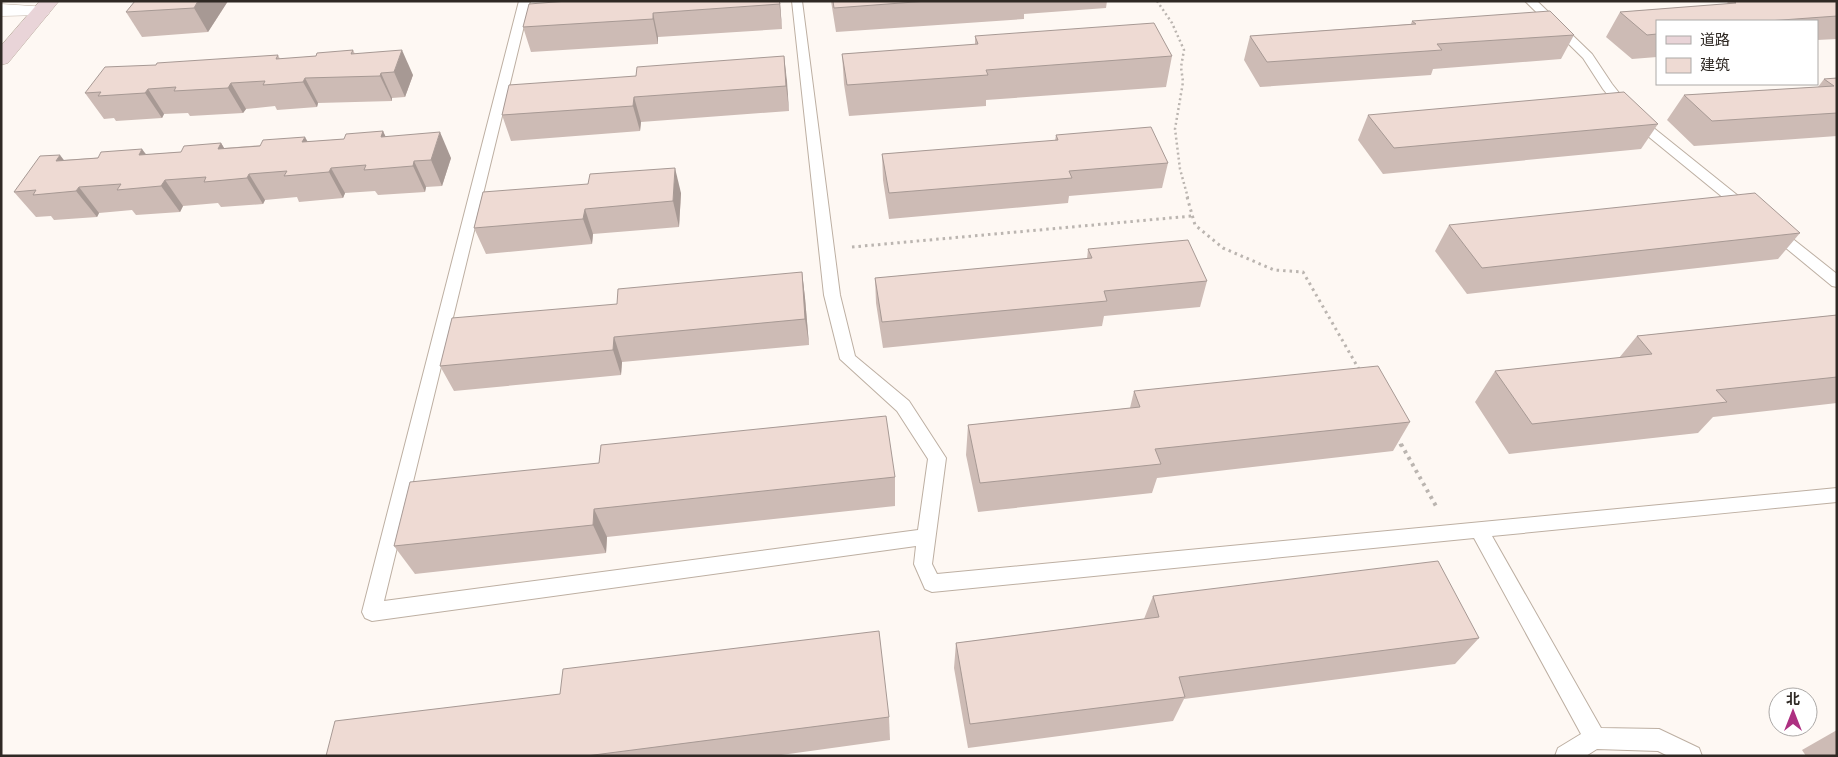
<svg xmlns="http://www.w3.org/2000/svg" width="1838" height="757" viewBox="0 0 1838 757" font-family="Cabin,'Noto Sans SC',sans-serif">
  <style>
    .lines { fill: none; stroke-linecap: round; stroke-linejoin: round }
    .service-casing { stroke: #bdafa2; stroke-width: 2 }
    .minor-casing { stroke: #bdafa2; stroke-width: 1 }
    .secondary-casing { stroke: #bdafa2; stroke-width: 1 }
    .path-far2 { stroke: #bbb5b0; stroke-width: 2.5; stroke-dasharray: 2 3; stroke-linecap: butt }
    .path-far1 { stroke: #bbb5b0; stroke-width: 3; stroke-dasharray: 2.5 4; stroke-linecap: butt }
    .path { stroke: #bbb5b0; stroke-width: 4; stroke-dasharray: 3 4.5; stroke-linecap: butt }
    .service { fill: #fff; fill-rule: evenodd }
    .minor { fill: #fff; fill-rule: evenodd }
    .secondary { fill: #e9d4d8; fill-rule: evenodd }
    .wall { fill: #cdbbb5 }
    .shaded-wall { fill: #a79994 }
    .building { fill: #eedad3; stroke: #a79994 }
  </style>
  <rect width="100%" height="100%" fill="#fef8f3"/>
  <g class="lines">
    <g class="service-casing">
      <g id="service">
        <path d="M 519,1 L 530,1 L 384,601 L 918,530 L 928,459 L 897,411 L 840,359 L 824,295 L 792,1 L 802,1 L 840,295 L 855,356 L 909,401 L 946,458 L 932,564 L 937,574 L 1837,488 L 1837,502 L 1492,536 L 1601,728 L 1659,729 L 1699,748 L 1702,756 L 1668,756 L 1658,751 L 1597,749 L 1586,756 L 1555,756 L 1558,748 L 1581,734 L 1474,538 L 932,592 L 925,589 L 914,564 L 916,546 L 372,621 L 365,618 L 362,612 Z"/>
        <path d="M 1525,1 L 1537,1 L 1592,54 L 1612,84 L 1635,113 L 1752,207 L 1754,210 L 1752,213 L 1742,213 L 1627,119 L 1603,89 L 1583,58 Z"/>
        <path d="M 1774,226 L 1779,228 L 1837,274 L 1837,287 L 1832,286 L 1769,234 L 1767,231 L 1769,228 Z"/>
      </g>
    </g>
    <g class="minor-casing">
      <path id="minor" d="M 1,4 L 48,7 L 50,11 L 48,15 L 1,16 Z"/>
    </g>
    <g class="secondary-casing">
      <path id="secondary" d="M 40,1 L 59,1 L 8,63 L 1,65 L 1,46 Z"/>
    </g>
    <path class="path-far2" d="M 1157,1 L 1172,23 L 1184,50 L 1181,67 L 1183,82 L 1175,129 L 1180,169 L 1188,198"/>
    <g class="path-far1">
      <path d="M 1187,197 L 1195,225 L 1223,248 L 1274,270 L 1303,272 L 1360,371"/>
      <path d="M 852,247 L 1192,216"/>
      <path d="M 1397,438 L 1401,446"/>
    </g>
    <path class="path" d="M 1401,444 L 1436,506"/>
    <use href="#service" class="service"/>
    <use href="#minor" class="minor"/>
    <use href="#secondary" class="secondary"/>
  </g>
  <g class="wall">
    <path d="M 228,1 L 208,32 L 142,37 L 126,12 Z"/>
    <path d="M 568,1 L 780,1 L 782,29 L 658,37 L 658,44 L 531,52 L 523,27 Z"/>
    <path d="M 831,1 L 1107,1 L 1106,8 L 1024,14 L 1024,19 L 836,32 Z"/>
    <path d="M 1728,1 L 1837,1 L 1837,39 L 1817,40 L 1817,21 L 1657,21 L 1657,57 L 1632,59 L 1606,37 L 1620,12 L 1727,4 Z"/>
    <path d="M 1412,21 L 1574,35 L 1561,59 L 1433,69 L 1431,75 L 1260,87 L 1244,60 L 1250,36 L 1411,24 Z"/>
    <path d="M 975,36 L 1172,56 L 1166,87 L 986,100 L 986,106 L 849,116 L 844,84 L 842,54 L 975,45 Z"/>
    <path d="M 353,50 L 355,54 L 413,75 L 405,97 L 392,98 L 392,101 L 318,103 L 317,107 L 277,110 L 275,106 L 246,109 L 243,113 L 190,116 L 188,113 L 164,114 L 162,118 L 116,121 L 114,118 L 104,119 L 85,93 L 156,65 L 278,55 L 280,59 L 316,56 Z"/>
    <path d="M 784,56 L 789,111 L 641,122 L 640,131 L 511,141 L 502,115 L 636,76 Z"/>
    <path d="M 1837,78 L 1837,136 L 1694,146 L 1667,120 L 1684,95 L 1818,87 L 1824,79 Z"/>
    <path d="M 1368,115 L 1658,124 L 1641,149 L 1383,174 L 1358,140 Z"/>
    <path d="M 383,131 L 385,136 L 451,158 L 442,186 L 426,187 L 425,192 L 378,195 L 375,191 L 345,193 L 343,198 L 299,202 L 297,197 L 265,200 L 263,204 L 221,207 L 218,203 L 183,206 L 180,212 L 136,215 L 132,210 L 99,213 L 97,217 L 54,220 L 51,216 L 36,217 L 14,192 L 64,160 L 181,152 L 221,143 L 224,148 L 344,139 Z"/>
    <path d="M 1056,135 L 1168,163 L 1162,188 L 1069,196 L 1068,203 L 889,219 L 883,180 L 882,154 L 1055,141 Z"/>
    <path d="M 483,192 L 681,193 L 679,227 L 593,234 L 592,244 L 486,254 L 474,228 Z"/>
    <path d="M 1449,225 L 1800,233 L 1778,259 L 1467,294 L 1435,251 Z"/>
    <path d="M 1088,249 L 1207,281 L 1200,307 L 1104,316 L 1102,326 L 883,348 L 876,303 L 875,278 L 1087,259 Z"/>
    <path d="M 802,272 L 805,298 L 809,345 L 622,362 L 621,375 L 454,391 L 440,366 L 617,304 Z"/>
    <path d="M 1837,315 L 1837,403 L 1713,417 L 1698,433 L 1509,454 L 1475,402 L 1495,371 L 1619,358 L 1637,336 Z"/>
    <path d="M 1134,391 L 1410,422 L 1393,451 L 1157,478 L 1152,493 L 978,512 L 966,455 L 968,425 L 1130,408 Z"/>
    <path d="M 599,463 L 895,477 L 895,506 L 607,537 L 606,553 L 415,574 L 394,546 Z"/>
    <path d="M 1153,596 L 1479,638 L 1455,664 L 1184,699 L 1173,721 L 968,748 L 954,668 L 956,643 L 1144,619 Z"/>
    <path d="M 889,717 L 890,740 L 774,756 L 326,756 Z"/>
    <path d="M 1837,730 L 1837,756 L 1806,756 L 1802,750 Z"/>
  </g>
  <g class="shaded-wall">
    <path d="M 198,1 L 228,1 L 208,32 L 194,8 Z"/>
    <path d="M 779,1 L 780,1 L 780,3 L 782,29 Z"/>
    <path d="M 653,13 L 658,37 L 658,44 L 653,19 Z"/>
    <path d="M 402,50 L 413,75 L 405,97 L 394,72 Z"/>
    <path d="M 784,56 L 787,81 L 789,111 L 786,86 Z"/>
    <path d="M 381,73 L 392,98 L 392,101 L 380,76 Z"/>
    <path d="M 305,78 L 318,103 L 317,107 L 303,82 Z"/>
    <path d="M 231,83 L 246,109 L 243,113 L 228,88 Z"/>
    <path d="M 148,89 L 164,114 L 162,118 L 145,93 Z"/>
    <path d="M 634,97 L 641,122 L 640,131 L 633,106 Z"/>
    <path d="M 383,131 L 395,157 L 381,137 Z"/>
    <path d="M 440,132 L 451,158 L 442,186 L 431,160 Z"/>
    <path d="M 305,137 L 319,162 L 302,142 Z"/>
    <path d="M 221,143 L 237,169 L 218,149 Z"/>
    <path d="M 142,149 L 161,174 L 139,155 Z"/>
    <path d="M 60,155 L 80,181 L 56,161 Z"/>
    <path d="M 414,161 L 426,187 L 425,192 L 413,166 Z"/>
    <path d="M 331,168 L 345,193 L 343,198 L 329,172 Z"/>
    <path d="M 675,168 L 681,193 L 679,227 L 673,201 Z"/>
    <path d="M 249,174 L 265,200 L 263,204 L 247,178 Z"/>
    <path d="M 165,180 L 183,206 L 180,212 L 161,186 Z"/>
    <path d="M 79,187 L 99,213 L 97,217 L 76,191 Z"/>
    <path d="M 585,209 L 593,234 L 592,244 L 583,219 Z"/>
    <path d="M 802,272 L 805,298 L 809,345 L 805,319 Z"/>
    <path d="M 614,337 L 622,362 L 621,375 L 613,350 Z"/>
    <path d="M 594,509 L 607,537 L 606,553 L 593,525 Z"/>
  </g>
  <g class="building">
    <path d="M 135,1 L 198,1 L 194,8 L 126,12 Z"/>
    <path d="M 568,1 L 779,1 L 780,4 L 653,13 L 653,19 L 523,27 L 529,4 Z"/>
    <path d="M 833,1 L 928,1 L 834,8 Z"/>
    <path d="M 1733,1 L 1837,1 L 1837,16 L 1768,21 L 1657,21 L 1657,34 L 1647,35 L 1620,12 L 1736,3 Z"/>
    <path d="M 1550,11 L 1574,35 L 1437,44 L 1442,50 L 1267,62 L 1250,36 L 1416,24 L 1412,21 Z"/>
    <path d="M 1154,23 L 1172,56 L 986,70 L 988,75 L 847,85 L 842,54 L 978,44 L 975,36 Z"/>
    <path d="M 353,50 L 351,54 L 402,50 L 394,72 L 381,73 L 380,76 L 305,78 L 303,82 L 263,85 L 265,81 L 231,83 L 228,88 L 174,91 L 176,87 L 148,89 L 145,93 L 98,96 L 101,92 L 85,93 L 105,67 L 156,65 L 157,63 L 278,55 L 276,59 L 316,56 L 317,53 Z"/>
    <path d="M 784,56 L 786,86 L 634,97 L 633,106 L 502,115 L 509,85 L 636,76 L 637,67 Z"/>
    <path d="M 1837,78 L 1837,113 L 1712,121 L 1684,95 L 1834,86 L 1824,79 Z"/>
    <path d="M 1624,92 L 1658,124 L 1394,148 L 1368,115 Z"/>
    <path d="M 1151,127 L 1168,163 L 1069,171 L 1072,178 L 889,193 L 882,154 L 1058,140 L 1056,135 Z"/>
    <path d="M 383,131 L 381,137 L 440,132 L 431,160 L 414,161 L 413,166 L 364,170 L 366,165 L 331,168 L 329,172 L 284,176 L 287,171 L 249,174 L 247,178 L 204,182 L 206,177 L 165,180 L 161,186 L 117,190 L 121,184 L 79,187 L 76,191 L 33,195 L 36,190 L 14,192 L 40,156 L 60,155 L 56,161 L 98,158 L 101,152 L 142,149 L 139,155 L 181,152 L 184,146 L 221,143 L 218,149 L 260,146 L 263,140 L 305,137 L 302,142 L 344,139 L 346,134 Z"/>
    <path d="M 675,168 L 673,201 L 585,209 L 583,219 L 474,228 L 483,192 L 588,184 L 590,174 Z"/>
    <path d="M 1755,193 L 1800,233 L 1482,268 L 1449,225 Z"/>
    <path d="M 1188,240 L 1207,281 L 1104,291 L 1107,301 L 882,322 L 875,278 L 1092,258 L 1088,249 Z"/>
    <path d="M 802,272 L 805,319 L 614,337 L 613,350 L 440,366 L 452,318 L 617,304 L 618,289 Z"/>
    <path d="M 1837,315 L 1837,377 L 1716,390 L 1727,402 L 1532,424 L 1495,371 L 1652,354 L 1637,336 Z"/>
    <path d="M 1378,366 L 1410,422 L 1155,449 L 1161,464 L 980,483 L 968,425 L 1140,407 L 1134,391 Z"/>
    <path d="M 886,416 L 895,477 L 594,509 L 593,525 L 394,546 L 410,482 L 599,463 L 601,445 Z"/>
    <path d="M 1438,561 L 1479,638 L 1179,677 L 1185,697 L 970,724 L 956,643 L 1159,617 L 1153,596 Z"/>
    <path d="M 879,631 L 889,717 L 586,756 L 326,756 L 335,721 L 560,694 L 563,669 Z"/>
  </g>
  <rect width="1838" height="757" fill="none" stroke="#2f2924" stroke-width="5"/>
  <rect x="1656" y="20" width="162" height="65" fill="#ffffff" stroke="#aca9a7"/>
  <rect x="1666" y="36" width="25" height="8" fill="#e9d4d8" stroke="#aca9a7"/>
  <text x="1700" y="45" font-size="15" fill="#2f2924">道路</text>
  <rect x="1666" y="58" width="25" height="15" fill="#eedad3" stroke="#aca9a7"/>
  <text x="1700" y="70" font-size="15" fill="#2f2924">建筑</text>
  <g transform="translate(1793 712)"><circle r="24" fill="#ffffff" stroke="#aca9a7"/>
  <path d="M0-4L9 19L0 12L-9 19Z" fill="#ad3081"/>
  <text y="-8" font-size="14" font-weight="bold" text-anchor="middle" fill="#2f2924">北</text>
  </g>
</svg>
